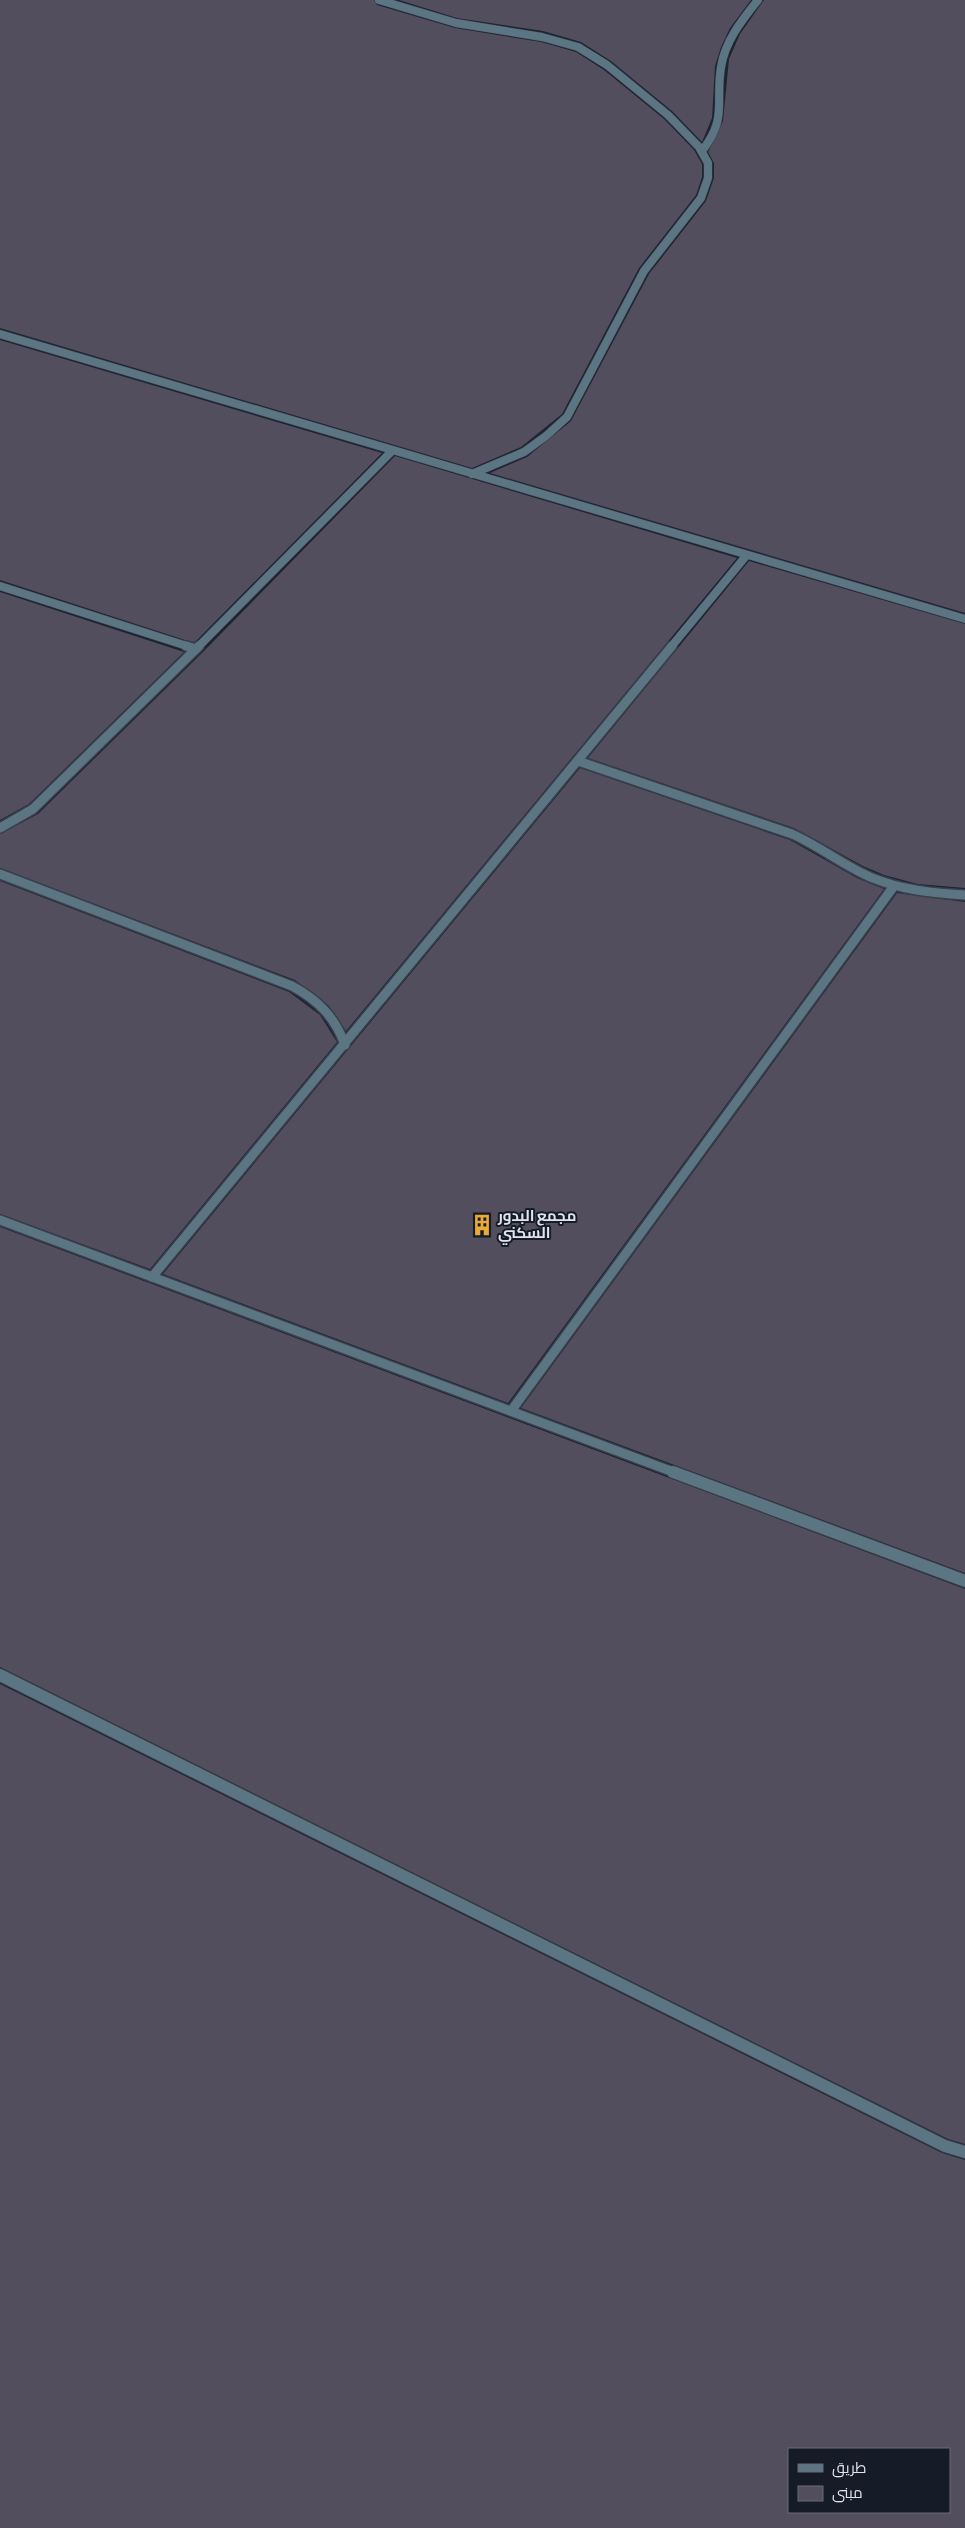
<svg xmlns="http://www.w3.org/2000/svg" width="965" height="2528" viewBox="0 0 965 2528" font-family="'Alegreya Sans',Cairo,sans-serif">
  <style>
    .building { fill: #534e5e; fill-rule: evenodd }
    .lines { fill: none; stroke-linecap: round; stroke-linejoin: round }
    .service-casing { stroke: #393f4c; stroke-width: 9 }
    .minor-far2-casing { stroke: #393f4c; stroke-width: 9 }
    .minor-far1-casing { stroke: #393f4c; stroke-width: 12 }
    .minor-casing { stroke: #393f4c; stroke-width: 14 }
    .service { stroke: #5c7583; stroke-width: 8 }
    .minor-far2 { stroke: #5c7583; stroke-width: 8 }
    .minor-far1 { stroke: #5c7583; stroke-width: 9 }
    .minor { stroke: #5c7583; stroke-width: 12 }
    .labels { text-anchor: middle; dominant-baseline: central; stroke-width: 4; stroke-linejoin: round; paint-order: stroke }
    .poi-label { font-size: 15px; font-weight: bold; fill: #dfe4ed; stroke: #151b27; text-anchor: start }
  </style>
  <rect width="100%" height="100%" fill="#1e2432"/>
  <g class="building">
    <path d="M 0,0 L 374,0 L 377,5 L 455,28 L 541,42 L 576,52 L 604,70 L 664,119 L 694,150 L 702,164 L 702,177 L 696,195 L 639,268 L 562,414 L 521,447 L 472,468 L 0,328 Z"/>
    <path d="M 399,0 L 751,0 L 730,28 L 721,47 L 715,66 L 712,118 L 702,142 L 672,111 L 611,61 L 581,42 L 543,31 L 457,18 Z"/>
    <path d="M 764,0 L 965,0 L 965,613 L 490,473 L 527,457 L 571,421 L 649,274 L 706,201 L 714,178 L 714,163 L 708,152 L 723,121 L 729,59 L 740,34 Z"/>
    <path d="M 0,340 L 382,453 L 197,640 L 194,642 L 185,640 L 0,580 Z"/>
    <path d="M 395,456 L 737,558 L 346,1031 L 329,1006 L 295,980 L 0,868 L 0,834 L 38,814 L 204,651 Z"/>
    <path d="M 749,561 L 965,624 L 965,888 L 918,884 L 884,875 L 863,866 L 794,828 L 588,758 Z"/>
    <path d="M 0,592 L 184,652 L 29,804 L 0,820 Z"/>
    <path d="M 580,768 L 790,840 L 857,878 L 884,889 L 508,1403 L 163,1274 Z"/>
    <path d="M 0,881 L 289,992 L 320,1015 L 337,1042 L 150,1269 L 0,1214 Z"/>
    <path d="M 897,893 L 965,902 L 965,1573 L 521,1408 Z"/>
    <path d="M 0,1227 L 965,1589 L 965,2144 L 948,2139 L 0,1667 Z"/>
    <path d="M 0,1684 L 942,2153 L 965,2160 L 965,2528 L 0,2528 ZM 789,2449 L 949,2449 L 949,2512 L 789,2512 Z"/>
  </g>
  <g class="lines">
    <g class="service-casing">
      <path id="service" d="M 702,151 C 728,117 715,104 721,67 C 725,41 742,20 758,0"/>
    </g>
    <g class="minor-far2-casing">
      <g id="minor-far2">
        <path d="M 379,0 L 456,23 L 542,37 L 578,47 L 607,65 L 668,115 L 699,147 L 708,163 L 708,178 L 701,198 L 644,271 L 567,417 L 546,436 L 524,452 L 472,474"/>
        <path d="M 0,334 L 965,619"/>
        <path d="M 0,586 L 190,647"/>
        <path d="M 198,647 L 392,451"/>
        <path d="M 671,647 L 746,556"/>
      </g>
    </g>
    <g class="minor-far1-casing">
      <g id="minor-far1">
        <path d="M 186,646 L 196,649"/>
        <path d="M 578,761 L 792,834 C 819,846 843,865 870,877 C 901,890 932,893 965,895"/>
        <path d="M 0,828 L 33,809 L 199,646"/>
        <path d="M 0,874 L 292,986 C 318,1000 335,1017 345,1045"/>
        <path d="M 0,1220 L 676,1473"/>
        <path d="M 152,1277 L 672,646"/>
        <path d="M 511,1411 L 894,886"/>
      </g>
    </g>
    <g class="minor-casing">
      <g id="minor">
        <path d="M 673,1472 L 965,1581"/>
        <path d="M 0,1675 L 945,2146 L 965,2152"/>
      </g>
    </g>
    <use href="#service" class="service"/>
    <use href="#minor-far2" class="minor-far2"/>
    <use href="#minor-far1" class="minor-far1"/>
    <use href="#minor" class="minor"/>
  </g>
  <defs>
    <g id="building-bare" transform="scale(1.725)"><path d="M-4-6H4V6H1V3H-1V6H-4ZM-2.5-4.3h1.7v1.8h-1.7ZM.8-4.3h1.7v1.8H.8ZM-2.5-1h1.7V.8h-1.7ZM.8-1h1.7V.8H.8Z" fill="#eaaa38" stroke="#151b27" stroke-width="2.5" paint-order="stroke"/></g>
  </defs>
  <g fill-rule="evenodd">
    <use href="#building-bare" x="482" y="1225"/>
  </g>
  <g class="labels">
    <g class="poi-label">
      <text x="498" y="1216">مجمع البدور<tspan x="498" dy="17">السكني</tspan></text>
    </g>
  </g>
  <rect x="788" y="2448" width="162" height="65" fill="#151b27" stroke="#666b76"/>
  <rect x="798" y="2464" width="25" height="8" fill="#5c7583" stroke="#666b76"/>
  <text x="832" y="2473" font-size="15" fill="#dfe4ed">طريق</text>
  <rect x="798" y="2486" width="25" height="15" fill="#534e5e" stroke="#666b76"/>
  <text x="832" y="2498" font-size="15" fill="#dfe4ed">مبنى</text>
</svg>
